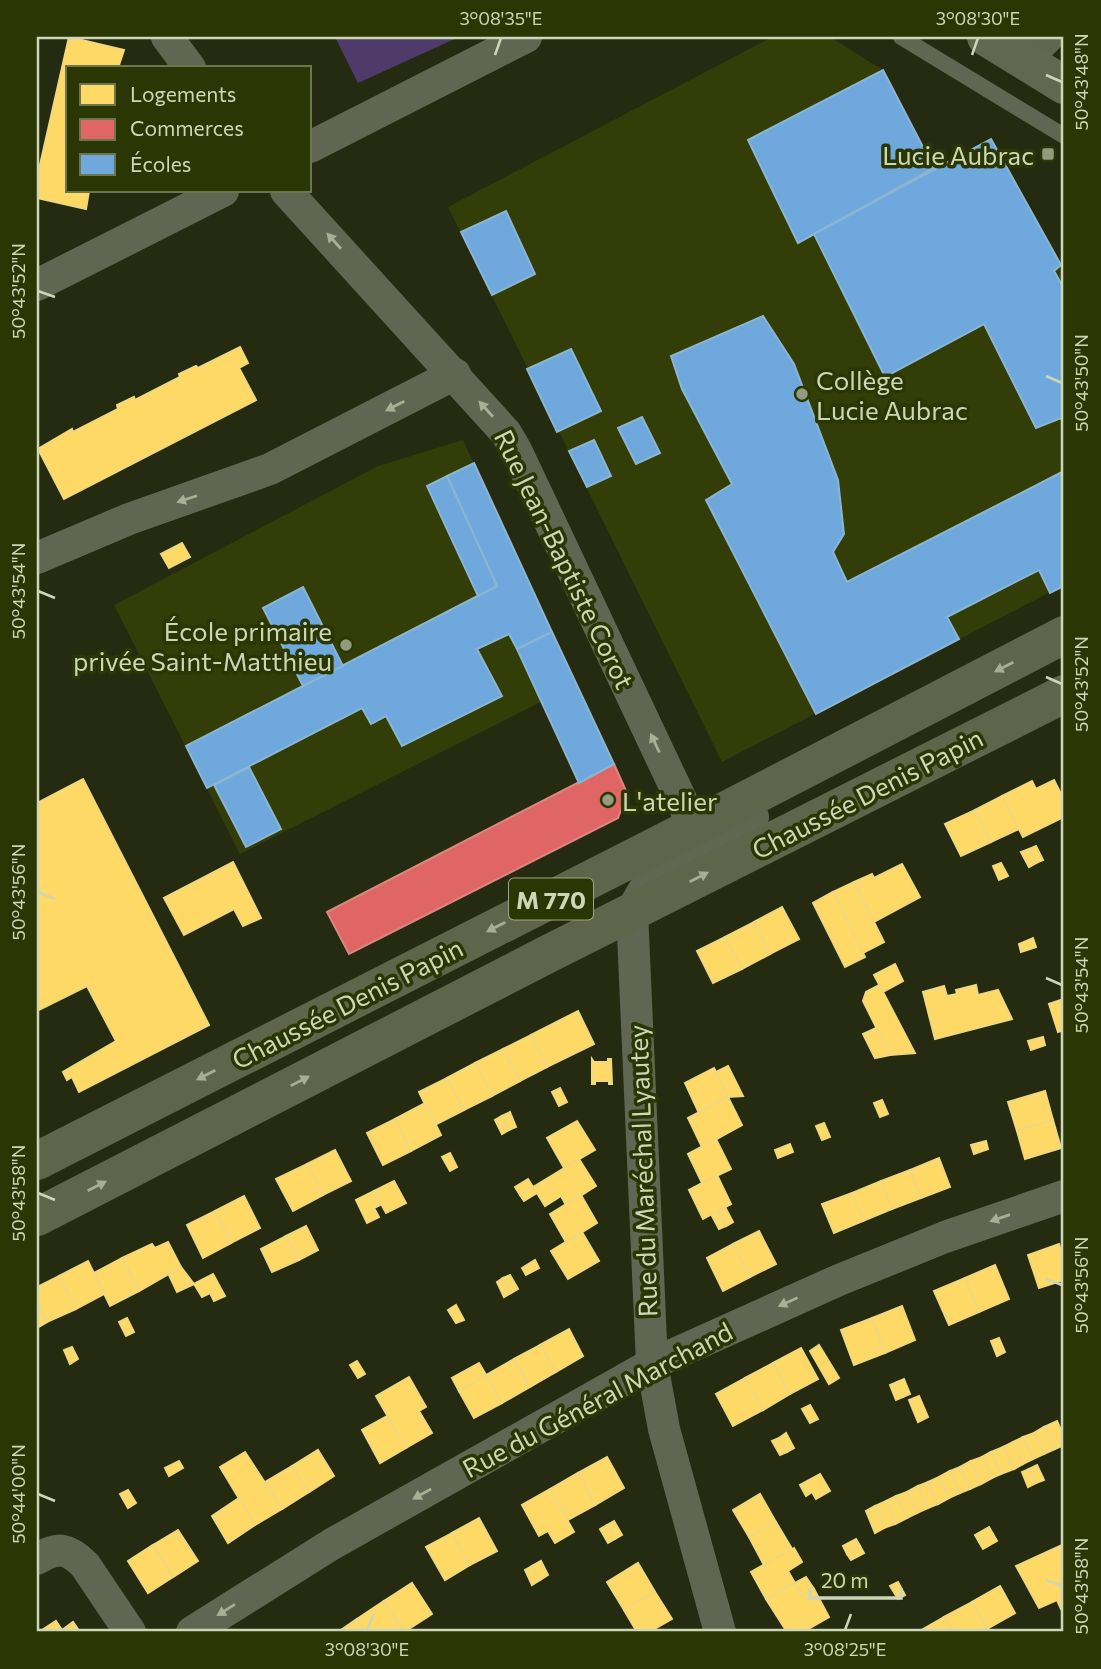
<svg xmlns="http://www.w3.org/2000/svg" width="1101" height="1669" viewBox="0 0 1101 1669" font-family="Commissioner,sans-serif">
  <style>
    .built { fill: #323d08 }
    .green { fill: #4f3a6a }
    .homes { fill: #ffd966; stroke: #f0d87e; stroke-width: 2 }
    .shops { fill: #e06666; stroke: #da887e; stroke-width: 2 }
    .schools { fill: #6fa8dc; stroke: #8bb6d1; stroke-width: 2 }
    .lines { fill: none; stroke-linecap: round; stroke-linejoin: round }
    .service { stroke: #616653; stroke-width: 16 }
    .minor { stroke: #616653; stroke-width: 32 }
    .secondary { stroke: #616750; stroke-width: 38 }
    .primary { stroke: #5e654b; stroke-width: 38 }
    .oneway { fill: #a7af94 }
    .oneway2 { fill: #a6af91 }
    .ticks { fill: none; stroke: #cdd7b7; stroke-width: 2.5 }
    .poi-dot { fill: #929b7d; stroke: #2b3605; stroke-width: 2.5 }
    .labels { text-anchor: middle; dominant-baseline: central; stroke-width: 7; stroke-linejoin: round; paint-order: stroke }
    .shield { fill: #2b3605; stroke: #9ca782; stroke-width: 2 }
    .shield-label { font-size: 24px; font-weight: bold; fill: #cdd7b7 }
    .poi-label { font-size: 26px; fill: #cdd7b7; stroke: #2b3605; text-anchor: end }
    .street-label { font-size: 26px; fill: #cdd7b7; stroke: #2b3605 }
    .neatline { fill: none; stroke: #cdd7b7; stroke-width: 2.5 }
    .ticks-label { font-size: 18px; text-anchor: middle; fill: #cdd7b7 }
  </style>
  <rect width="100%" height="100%" fill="#252b10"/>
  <g class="built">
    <path d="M 772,37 L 830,37 L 883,70 L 934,168 L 991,139 L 1061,265 L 1064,273 L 1064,585 L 722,762 L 448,207 Z"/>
    <path d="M 463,440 L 576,684 L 240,854 L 114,605 L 378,466 Z"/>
  </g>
  <path class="green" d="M 335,37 L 459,37 L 358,83 Z"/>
  <g class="homes">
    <path d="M 69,37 L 124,50 L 118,68 L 68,68 L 68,191 L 89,191 L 86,209 L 37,198 L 37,178 Z"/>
    <path d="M 240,347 L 248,363 L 239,368 L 256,400 L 64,499 L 38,449 L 72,429 L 73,432 L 118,409 L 117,405 L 134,397 L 135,400 L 180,377 L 179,374 L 196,366 L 198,368 Z"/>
    <path d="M 182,543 L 190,557 L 169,568 L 161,554 Z"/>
    <path d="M 83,779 L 209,1025 L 79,1092 L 72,1077 L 67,1080 L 63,1072 L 116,1041 L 87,986 L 37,1011 L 37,803 Z"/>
    <path d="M 1054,780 L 1064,800 L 1064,817 L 1023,837 L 1002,796 L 1032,781 L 1036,789 Z"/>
    <path d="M 1002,796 L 1019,829 L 991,842 L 975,810 Z"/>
    <path d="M 975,810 L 991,842 L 961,856 L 945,824 Z"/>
    <path d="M 1036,846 L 1043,860 L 1036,863 L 1029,849 Z"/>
    <path d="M 1029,849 L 1036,863 L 1029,867 L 1021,852 Z"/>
    <path d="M 233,862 L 261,918 L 243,926 L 234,909 L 184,935 L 164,898 Z"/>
    <path d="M 1001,863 L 1008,876 L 999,880 L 993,866 Z"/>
    <path d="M 902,864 L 920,897 L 874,922 L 854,882 L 872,874 L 874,878 Z"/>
    <path d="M 854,882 L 884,942 L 863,953 L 833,892 Z"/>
    <path d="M 833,892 L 865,957 L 845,967 L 813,903 Z"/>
    <path d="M 782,907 L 799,939 L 770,954 L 754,922 Z"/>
    <path d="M 754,922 L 770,954 L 742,969 L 725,937 Z"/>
    <path d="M 725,937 L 742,969 L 713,983 L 697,951 Z"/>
    <path d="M 1033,938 L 1036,947 L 1021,952 L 1019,944 Z"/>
    <path d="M 895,964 L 903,981 L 883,992 L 874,975 Z"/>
    <path d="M 879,985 L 883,992 L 915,1053 L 890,1055 L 863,1001 L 866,992 Z"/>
    <path d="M 976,985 L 978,995 L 998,990 L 1012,1019 L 935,1039 L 923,992 L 944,986 L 947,996 L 957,994 L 956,990 Z"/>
    <path d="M 1064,999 L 1064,1030 L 1058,1032 L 1049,1004 Z"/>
    <path d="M 578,1011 L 594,1044 L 547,1067 L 531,1035 Z"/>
    <path d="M 876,1028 L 890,1055 L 875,1058 L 863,1034 Z"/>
    <path d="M 531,1035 L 547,1067 L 520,1081 L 503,1049 Z"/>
    <path d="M 1043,1037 L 1045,1045 L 1031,1050 L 1028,1041 Z"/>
    <path d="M 503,1049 L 520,1081 L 492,1096 L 475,1063 Z"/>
    <path d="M 592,1059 L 594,1062 L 608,1062 L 608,1059 L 611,1059 L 612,1084 L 609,1084 L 609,1081 L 595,1081 L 595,1084 L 592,1084 Z"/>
    <path d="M 475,1063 L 492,1096 L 464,1110 L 447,1078 Z"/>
    <path d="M 728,1066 L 743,1096 L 728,1097 L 716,1072 Z"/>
    <path d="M 714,1068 L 728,1097 L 699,1113 L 685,1083 Z"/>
    <path d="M 447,1078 L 464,1110 L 435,1125 L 419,1092 Z"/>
    <path d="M 560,1088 L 567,1102 L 559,1106 L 552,1092 Z"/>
    <path d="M 1045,1091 L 1053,1120 L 1017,1131 L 1008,1102 Z"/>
    <path d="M 728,1097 L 742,1125 L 702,1147 L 688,1118 Z"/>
    <path d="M 882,1100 L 888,1114 L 880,1117 L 874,1103 Z"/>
    <path d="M 425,1103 L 441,1135 L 411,1151 L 395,1119 Z"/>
    <path d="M 510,1112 L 516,1127 L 509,1130 L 502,1116 Z"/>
    <path d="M 502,1116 L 509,1130 L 502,1134 L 495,1120 Z"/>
    <path d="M 395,1119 L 411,1151 L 383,1165 L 367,1133 Z"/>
    <path d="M 1053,1120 L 1061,1148 L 1025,1159 L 1017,1131 Z"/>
    <path d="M 577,1121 L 595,1150 L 564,1168 L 547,1138 Z"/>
    <path d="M 824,1123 L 830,1137 L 822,1140 L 816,1126 Z"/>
    <path d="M 716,1139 L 731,1169 L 702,1183 L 688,1154 Z"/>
    <path d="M 986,1141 L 988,1149 L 974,1154 L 971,1145 Z"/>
    <path d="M 790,1144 L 793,1152 L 778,1158 L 775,1150 Z"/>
    <path d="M 335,1150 L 351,1181 L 323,1195 L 307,1164 Z"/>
    <path d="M 450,1153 L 457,1167 L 450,1171 L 442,1157 Z"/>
    <path d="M 939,1158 L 950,1187 L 921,1198 L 910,1170 Z"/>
    <path d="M 579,1159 L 596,1186 L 566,1205 L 561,1196 L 545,1206 L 537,1193 L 524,1201 L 520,1195 Z"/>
    <path d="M 307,1164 L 323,1195 L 293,1211 L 276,1179 Z"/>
    <path d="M 910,1170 L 921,1198 L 892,1209 L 881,1181 Z"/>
    <path d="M 717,1175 L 731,1204 L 703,1219 L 689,1190 Z"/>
    <path d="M 528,1179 L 533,1187 L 520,1195 L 515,1187 Z"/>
    <path d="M 394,1181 L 406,1203 L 386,1213 L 374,1191 Z"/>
    <path d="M 881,1181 L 892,1209 L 863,1221 L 852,1193 Z"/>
    <path d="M 374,1191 L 382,1204 L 374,1208 L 379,1217 L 367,1223 L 356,1200 Z"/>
    <path d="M 852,1193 L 863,1221 L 834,1233 L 822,1204 Z"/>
    <path d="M 581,1195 L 597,1223 L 566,1242 L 550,1214 Z"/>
    <path d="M 244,1196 L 260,1228 L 231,1243 L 215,1211 Z"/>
    <path d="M 725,1207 L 733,1222 L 726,1226 L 718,1211 Z"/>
    <path d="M 215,1211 L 231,1243 L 203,1258 L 187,1225 Z"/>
    <path d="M 718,1211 L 726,1226 L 719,1229 L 711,1214 Z"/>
    <path d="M 306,1226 L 318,1250 L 299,1260 L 286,1236 Z"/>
    <path d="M 759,1231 L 776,1264 L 750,1277 L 733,1244 Z"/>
    <path d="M 582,1232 L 599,1261 L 568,1279 L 551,1251 Z"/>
    <path d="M 286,1236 L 299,1260 L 272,1272 L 261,1249 Z"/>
    <path d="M 168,1242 L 181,1267 L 139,1291 L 122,1258 L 152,1244 L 155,1248 Z"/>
    <path d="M 733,1244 L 750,1277 L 723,1291 L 707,1258 Z"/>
    <path d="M 1059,1244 L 1064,1261 L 1064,1280 L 1039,1288 L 1028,1255 Z"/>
    <path d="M 122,1258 L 139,1291 L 110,1306 L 94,1273 Z"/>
    <path d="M 535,1260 L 539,1268 L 526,1275 L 522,1268 Z"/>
    <path d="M 88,1261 L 104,1294 L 76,1309 L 59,1276 Z"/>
    <path d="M 995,1265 L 1009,1299 L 979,1312 L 965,1278 Z"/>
    <path d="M 181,1267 L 194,1284 L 177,1292 L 168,1273 Z"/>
    <path d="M 213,1274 L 225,1296 L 214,1301 L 210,1293 L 202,1297 L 194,1284 Z"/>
    <path d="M 510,1275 L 518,1289 L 511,1293 L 503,1278 Z"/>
    <path d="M 59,1276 L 76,1309 L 47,1322 L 37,1302 L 37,1287 Z"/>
    <path d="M 503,1278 L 511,1293 L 504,1297 L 497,1282 Z"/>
    <path d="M 965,1278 L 979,1312 L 949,1325 L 934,1291 Z"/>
    <path d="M 37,1302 L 47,1322 L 37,1328 Z"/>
    <path d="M 456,1305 L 464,1320 L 456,1323 L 448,1310 Z"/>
    <path d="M 902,1306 L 915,1340 L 885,1353 L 872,1318 Z"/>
    <path d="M 127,1318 L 134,1332 L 126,1336 L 119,1322 Z"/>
    <path d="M 872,1318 L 885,1353 L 854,1365 L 841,1330 Z"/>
    <path d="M 569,1329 L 583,1356 L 556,1372 L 540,1345 Z"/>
    <path d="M 999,1338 L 1005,1352 L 997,1356 L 991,1341 Z"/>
    <path d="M 540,1345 L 556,1372 L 530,1387 L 514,1359 Z"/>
    <path d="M 819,1345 L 839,1378 L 829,1384 L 810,1351 Z"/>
    <path d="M 72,1347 L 78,1359 L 70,1364 L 64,1350 Z"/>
    <path d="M 801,1348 L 818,1379 L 790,1394 L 773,1363 Z"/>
    <path d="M 514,1359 L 530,1387 L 502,1403 L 486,1375 Z"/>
    <path d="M 357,1361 L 365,1374 L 358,1378 L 350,1365 Z"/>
    <path d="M 479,1363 L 486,1375 L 459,1391 L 452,1378 Z"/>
    <path d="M 773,1363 L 790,1394 L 763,1410 L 745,1378 Z"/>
    <path d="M 486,1375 L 502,1403 L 474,1418 L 459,1391 Z"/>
    <path d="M 409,1377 L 426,1407 L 419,1411 L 432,1433 L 406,1448 L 376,1396 Z"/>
    <path d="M 745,1378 L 763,1410 L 733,1426 L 716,1394 Z"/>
    <path d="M 904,1379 L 910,1394 L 903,1397 L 897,1382 Z"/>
    <path d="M 897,1382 L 903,1397 L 896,1400 L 890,1385 Z"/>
    <path d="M 919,1396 L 928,1417 L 918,1422 L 909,1400 Z"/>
    <path d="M 810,1405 L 818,1419 L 810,1423 L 802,1409 Z"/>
    <path d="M 387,1416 L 406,1448 L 380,1463 L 362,1430 Z"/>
    <path d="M 1057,1421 L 1064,1437 L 1064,1445 L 1055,1449 L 1044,1427 Z"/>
    <path d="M 1044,1427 L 1055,1449 L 1044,1454 L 1034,1433 Z"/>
    <path d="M 786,1433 L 794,1448 L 787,1452 L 779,1438 Z"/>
    <path d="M 1034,1433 L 1044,1454 L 1033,1459 L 1023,1437 Z"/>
    <path d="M 1023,1437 L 1033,1459 L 1023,1464 L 1013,1442 Z"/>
    <path d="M 779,1438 L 787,1452 L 780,1455 L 772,1441 Z"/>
    <path d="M 1013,1442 L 1023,1464 L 1014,1469 L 1003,1447 Z"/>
    <path d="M 1003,1447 L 1014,1469 L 1001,1474 L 991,1452 Z"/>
    <path d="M 318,1450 L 334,1476 L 309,1492 L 292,1466 Z"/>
    <path d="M 245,1452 L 282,1509 L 255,1525 L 220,1467 Z"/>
    <path d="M 991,1452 L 1001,1474 L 992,1478 L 982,1457 Z"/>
    <path d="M 607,1457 L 624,1488 L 595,1505 L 578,1473 Z"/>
    <path d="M 982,1457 L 992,1478 L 981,1484 L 971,1461 Z"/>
    <path d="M 179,1461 L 183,1468 L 169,1476 L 165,1468 Z"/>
    <path d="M 971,1461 L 981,1484 L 970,1489 L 960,1467 Z"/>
    <path d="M 1037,1465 L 1044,1480 L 1036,1483 L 1029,1469 Z"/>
    <path d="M 292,1466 L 309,1492 L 282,1509 L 265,1482 Z"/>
    <path d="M 960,1467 L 970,1489 L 960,1493 L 950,1471 Z"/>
    <path d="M 1029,1469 L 1036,1483 L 1028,1487 L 1022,1472 Z"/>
    <path d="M 950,1471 L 960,1493 L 949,1498 L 939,1477 Z"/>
    <path d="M 578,1473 L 595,1505 L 568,1520 L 550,1489 Z"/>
    <path d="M 820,1474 L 830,1491 L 816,1499 L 812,1492 L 806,1496 L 800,1485 Z"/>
    <path d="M 939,1477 L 949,1498 L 938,1504 L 928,1482 Z"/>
    <path d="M 928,1482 L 938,1504 L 928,1508 L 918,1486 Z"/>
    <path d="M 918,1486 L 928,1508 L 917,1513 L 907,1492 Z"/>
    <path d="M 550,1489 L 574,1532 L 555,1543 L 548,1531 L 539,1536 L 522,1505 Z"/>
    <path d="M 128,1490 L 136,1503 L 128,1508 L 120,1494 Z"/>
    <path d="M 907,1492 L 917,1513 L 907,1518 L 896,1496 Z"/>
    <path d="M 760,1494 L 776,1522 L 749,1537 L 733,1510 Z"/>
    <path d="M 896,1496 L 907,1518 L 895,1524 L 886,1501 Z"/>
    <path d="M 239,1498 L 255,1525 L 228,1543 L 212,1516 Z"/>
    <path d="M 886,1501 L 895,1524 L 884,1528 L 875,1506 Z"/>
    <path d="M 875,1506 L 884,1528 L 875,1533 L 866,1511 Z"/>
    <path d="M 479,1518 L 497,1551 L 470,1565 L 452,1533 Z"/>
    <path d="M 614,1521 L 622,1535 L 615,1539 L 607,1525 Z"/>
    <path d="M 776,1522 L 792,1549 L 764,1565 L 749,1537 Z"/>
    <path d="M 607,1525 L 615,1539 L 608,1543 L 600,1529 Z"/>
    <path d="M 989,1527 L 993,1534 L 979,1542 L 975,1535 Z"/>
    <path d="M 178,1530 L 198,1561 L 173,1577 L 153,1545 Z"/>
    <path d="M 452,1533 L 470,1565 L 445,1580 L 426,1547 Z"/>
    <path d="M 993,1534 L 997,1541 L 983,1549 L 979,1542 Z"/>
    <path d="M 856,1539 L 860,1546 L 847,1554 L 843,1546 Z"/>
    <path d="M 1064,1544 L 1064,1607 L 1061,1609 L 1057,1600 L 1039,1608 L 1016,1566 Z"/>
    <path d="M 153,1545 L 173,1577 L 148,1593 L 128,1561 Z"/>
    <path d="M 860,1546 L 864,1553 L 851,1560 L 847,1554 Z"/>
    <path d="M 794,1548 L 802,1562 L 788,1571 L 795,1583 L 766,1599 L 751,1572 Z"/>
    <path d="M 541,1561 L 548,1575 L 540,1580 L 532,1566 Z"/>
    <path d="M 638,1563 L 655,1592 L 624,1610 L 607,1582 Z"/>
    <path d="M 532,1566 L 540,1580 L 532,1585 L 525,1570 Z"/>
    <path d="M 806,1577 L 814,1589 L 802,1596 L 795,1583 Z"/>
    <path d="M 898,1582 L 905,1595 L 898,1599 L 890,1586 Z"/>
    <path d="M 412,1583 L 432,1614 L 404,1632 L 384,1601 Z"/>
    <path d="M 795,1583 L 802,1596 L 814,1589 L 829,1617 L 803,1632 L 787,1632 L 766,1599 Z"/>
    <path d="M 1000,1586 L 1015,1613 L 987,1629 L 972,1602 Z"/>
    <path d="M 655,1592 L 672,1619 L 649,1632 L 637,1632 L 624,1610 Z"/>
    <path d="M 384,1601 L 404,1632 L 366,1632 L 357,1619 Z"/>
    <path d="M 972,1602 L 987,1629 L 981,1632 L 953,1632 L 944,1617 Z"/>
    <path d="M 944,1617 L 953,1632 L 918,1632 Z"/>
    <path d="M 357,1619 L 366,1632 L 338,1632 Z"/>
    <path d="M 56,1621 L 62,1630 L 73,1622 L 80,1632 L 39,1632 Z"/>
  </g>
  <path class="shops" d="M 614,764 L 627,793 L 618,818 L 349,954 L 327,912 Z"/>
  <g class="schools">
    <path d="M 883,70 L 934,168 L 798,243 L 748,140 Z"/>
    <path d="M 991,139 L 1061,265 L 1054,271 L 1062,285 L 1064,283 L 1064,424 L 1061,418 L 1036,428 L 984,324 L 885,377 L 814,234 Z"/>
    <path d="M 506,211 L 535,274 L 492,295 L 461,232 Z"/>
    <path d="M 763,316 L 794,364 L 838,480 L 844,534 L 833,552 L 847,582 L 1064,471 L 1064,586 L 1050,593 L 1039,570 L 947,617 L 959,639 L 816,714 L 706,500 L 732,484 L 682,389 L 671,356 Z"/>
    <path d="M 571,349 L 601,411 L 557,432 L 527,369 Z"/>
    <path d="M 642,417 L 660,453 L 636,464 L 618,428 Z"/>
    <path d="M 594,440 L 611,476 L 587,487 L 569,451 Z"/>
    <path d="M 474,463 L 552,632 L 517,649 L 509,634 L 477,649 L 502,696 L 402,746 L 386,716 L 371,724 L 362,708 L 207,788 L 186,746 L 497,586 L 447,476 Z"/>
    <path d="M 447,476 L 497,586 L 478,596 L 427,486 Z"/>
    <path d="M 303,587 L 343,666 L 303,686 L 263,608 Z"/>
    <path d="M 552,632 L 614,764 L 579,783 L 517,649 Z"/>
    <path d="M 249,767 L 281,829 L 246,847 L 214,785 Z"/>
  </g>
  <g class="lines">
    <path class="service" d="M 901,37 L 1064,136"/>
    <g class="minor">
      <path d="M 167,37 L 190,68"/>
      <path d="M 1025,60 L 1048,37"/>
      <path d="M 310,147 L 526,37"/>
      <path d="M 286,191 L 506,433 L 516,450 L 694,827"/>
      <path d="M 37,285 L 223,191"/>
      <path d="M 37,558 L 129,519 L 270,469 L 455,374"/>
      <path d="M 37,1559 C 58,1546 68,1548 85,1565 L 130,1632"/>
      <path d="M 192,1632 L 332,1544 L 652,1364 L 839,1280 L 945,1237 L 1064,1196"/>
      <path d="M 720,1632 L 664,1429 L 652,1364 L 632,911 C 639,898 646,884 656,873 C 676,852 726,832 753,817"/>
    </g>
    <path class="secondary" d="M 986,37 L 1064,85"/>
    <g class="primary">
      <path d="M 37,1161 L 713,817 L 1064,635"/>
      <path d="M 37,1217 L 546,955 L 1064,694"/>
    </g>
  </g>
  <defs><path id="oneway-solid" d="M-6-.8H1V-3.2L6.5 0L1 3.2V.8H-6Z" transform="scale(1.75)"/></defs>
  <g class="oneway">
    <use href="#oneway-solid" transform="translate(334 241) rotate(-132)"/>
    <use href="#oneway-solid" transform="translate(395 406) rotate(153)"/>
    <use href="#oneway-solid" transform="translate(486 409) rotate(-132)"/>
    <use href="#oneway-solid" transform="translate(187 499) rotate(162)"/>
    <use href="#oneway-solid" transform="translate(655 743) rotate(-115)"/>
    <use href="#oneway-solid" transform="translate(1000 1218) rotate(161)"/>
    <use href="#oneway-solid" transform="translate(788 1302) rotate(156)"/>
    <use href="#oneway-solid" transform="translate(422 1494) rotate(151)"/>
    <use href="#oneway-solid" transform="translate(226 1610) rotate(148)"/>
  </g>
  <g class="oneway2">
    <use href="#oneway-solid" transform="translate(1004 667) rotate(153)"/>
    <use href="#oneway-solid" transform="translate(699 877) rotate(-27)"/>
    <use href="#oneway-solid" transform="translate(496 927) rotate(153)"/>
    <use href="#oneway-solid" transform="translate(206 1075) rotate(153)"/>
    <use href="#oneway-solid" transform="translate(300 1081) rotate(-27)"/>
    <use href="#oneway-solid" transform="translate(97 1186) rotate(-27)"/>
  </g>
  <path class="ticks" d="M 495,55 L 501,38M 972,55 L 978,38M 1046,75 L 1062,82M 38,291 L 55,297M 1046,376 L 1062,383M 38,591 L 55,598M 1046,677 L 1062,684M 38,892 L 55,899M 1046,978 L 1062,985M 38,1193 L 55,1200M 1046,1279 L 1062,1285M 38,1494 L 55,1501M 1046,1580 L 1062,1586M 367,1630 L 374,1614M 845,1630 L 851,1614"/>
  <g class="poi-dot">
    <rect x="1041" y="147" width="14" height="14" rx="3.5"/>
    <circle cx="802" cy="394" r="7"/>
    <circle cx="346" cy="645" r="7"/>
    <circle cx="608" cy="800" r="7"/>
  </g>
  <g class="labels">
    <rect class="shield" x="509" y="878.5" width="84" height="41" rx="5"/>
    <g class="shield-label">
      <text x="551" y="899">M 770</text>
    </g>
    <g class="poi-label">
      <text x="1034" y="154">Lucie Aubrac</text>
      <text x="816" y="379" text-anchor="start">Collège<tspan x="816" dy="30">Lucie Aubrac</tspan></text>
      <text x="332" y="630">École primaire<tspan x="332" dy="30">privée Saint-Matthieu</tspan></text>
      <text x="622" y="800" text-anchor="start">L'atelier</text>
    </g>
    <g class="street-label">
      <text transform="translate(565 559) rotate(64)">Rue Jean-Baptiste Corot</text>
      <text transform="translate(867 793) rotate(-27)">Chaussée Denis Papin</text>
      <text transform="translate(347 1003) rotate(-27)">Chaussée Denis Papin</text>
      <text transform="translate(642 1171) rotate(-92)">Rue du Maréchal Lyautey</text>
      <text transform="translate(597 1399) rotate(-28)">Rue du Général Marchand</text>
    </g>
  </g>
  <rect width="1101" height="1669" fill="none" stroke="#2b3605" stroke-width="77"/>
  <rect x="66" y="66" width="245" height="126" fill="#2b3605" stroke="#6c764c" stroke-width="2"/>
  <rect x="80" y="84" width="35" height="21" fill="#ffd966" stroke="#6c764c" stroke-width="2"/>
  <text x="130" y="102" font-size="21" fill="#cdd7b7">Logements</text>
  <rect x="80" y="119" width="35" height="21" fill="#e06666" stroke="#6c764c" stroke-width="2"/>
  <text x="130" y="136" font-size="21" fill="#cdd7b7">Commerces</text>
  <rect x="80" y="154" width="35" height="21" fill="#6fa8dc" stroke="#6c764c" stroke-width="2"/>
  <text x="130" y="172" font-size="21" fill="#cdd7b7">Écoles</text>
  <path d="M810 1588v10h91v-10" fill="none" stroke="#cdd7b7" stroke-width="3.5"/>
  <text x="821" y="1588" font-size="21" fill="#cdd7b7" stroke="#2b3605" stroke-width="5" paint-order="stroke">20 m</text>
  <rect x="38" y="38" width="1024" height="1592" class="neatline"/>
  <g class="ticks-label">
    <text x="501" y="25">3°08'35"E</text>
    <text x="978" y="25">3°08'30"E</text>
    <text transform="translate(1082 82) rotate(-90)" y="6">50°43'48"N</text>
    <text transform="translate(19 291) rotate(-90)" y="6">50°43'52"N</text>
    <text transform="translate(1082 383) rotate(-90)" y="6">50°43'50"N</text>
    <text transform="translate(19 591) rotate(-90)" y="6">50°43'54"N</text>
    <text transform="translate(1082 684) rotate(-90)" y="6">50°43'52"N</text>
    <text transform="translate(19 892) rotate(-90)" y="6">50°43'56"N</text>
    <text transform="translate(1082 985) rotate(-90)" y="6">50°43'54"N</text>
    <text transform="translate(19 1193) rotate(-90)" y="6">50°43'58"N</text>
    <text transform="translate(1082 1285) rotate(-90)" y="6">50°43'56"N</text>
    <text transform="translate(19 1494) rotate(-90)" y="6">50°44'00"N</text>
    <text transform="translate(1082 1586) rotate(-90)" y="6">50°43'58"N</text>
    <text x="367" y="1656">3°08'30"E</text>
    <text x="845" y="1656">3°08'25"E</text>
  </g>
</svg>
